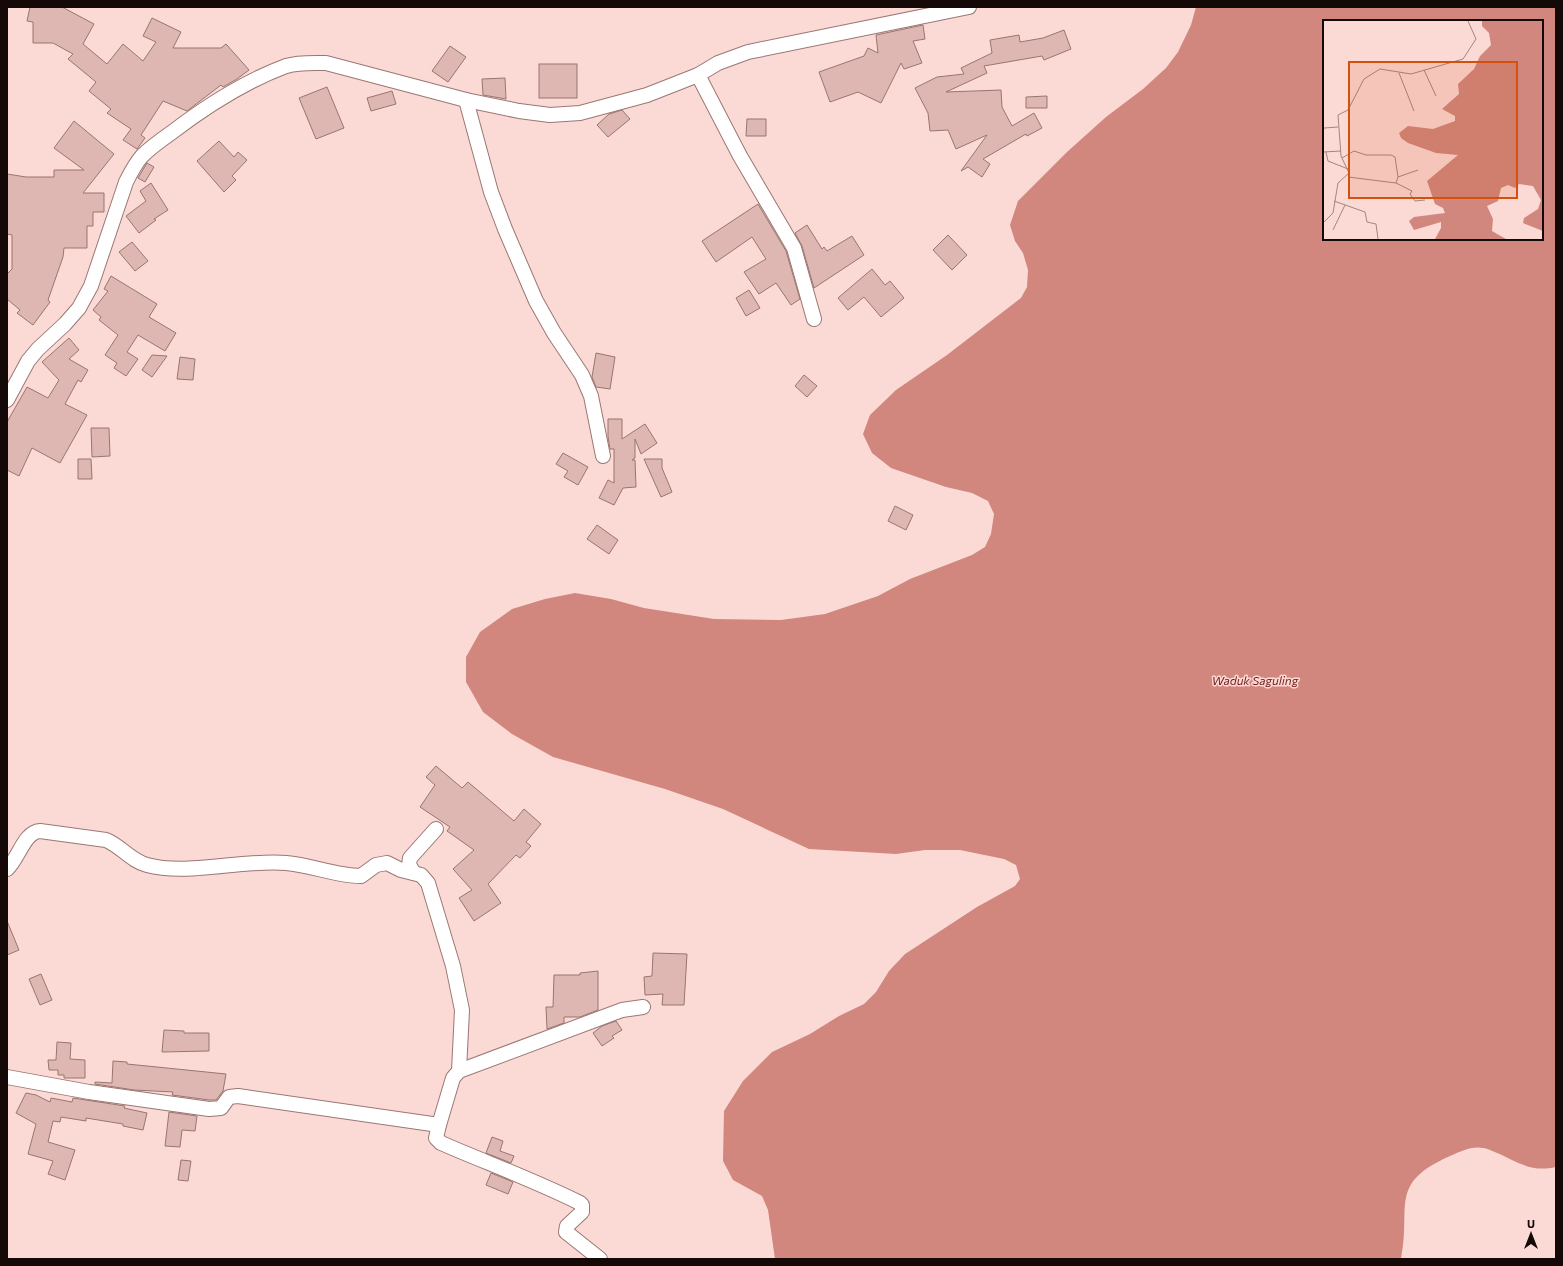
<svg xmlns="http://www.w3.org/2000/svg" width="1563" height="1266" viewBox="0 0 1563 1266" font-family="Commissioner,sans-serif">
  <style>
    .water { fill: #d1867e; fill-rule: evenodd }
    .building { fill: #deb7b2; stroke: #997571 }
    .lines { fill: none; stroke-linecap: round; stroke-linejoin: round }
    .minor-casing { stroke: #9b7773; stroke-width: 16 }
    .minor { stroke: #fff; stroke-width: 14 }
    .labels { text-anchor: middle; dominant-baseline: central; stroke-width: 3; stroke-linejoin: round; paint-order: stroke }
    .water-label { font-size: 12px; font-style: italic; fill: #731918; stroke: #fbdad6 }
    .inset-road { fill: none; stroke: #9f8684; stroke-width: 1 }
    .view { fill: #d3510c; fill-opacity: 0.15; stroke: #d3510c; stroke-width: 2 }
    .inset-edge { fill: none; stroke: #150908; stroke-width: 2 }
  </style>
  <rect width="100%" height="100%" fill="#fbdad6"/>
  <path class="water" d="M 1196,7 L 1556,7 L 1556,1167 C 1528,1173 1516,1160 1490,1150 C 1475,1144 1464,1150 1450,1156 C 1387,1184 1412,1206 1401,1259 L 775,1259 L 768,1210 L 762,1196 L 733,1180 L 723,1161 L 724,1111 L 743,1081 L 772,1052 L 810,1034 L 839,1016 L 864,1004 L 876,992 L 889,971 L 905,954 L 977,907 L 1015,886 L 1020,879 L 1016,865 L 1004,859 L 960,850 L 925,850 L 896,854 L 809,849 L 723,809 L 665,789 L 553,757 L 512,734 L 483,712 L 466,682 L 466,657 L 480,632 L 512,609 L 545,599 L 575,593 L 611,599 L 644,608 L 714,619 L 781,620 L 825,614 L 878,596 L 910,579 L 972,555 L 985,547 L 991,534 L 994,514 L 988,501 L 972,493 L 946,487 L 891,468 L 872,453 L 863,434 L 870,415 L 896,390 L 947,355 L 1021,298 L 1027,287 L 1028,270 L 1023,253 L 1015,241 L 1010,225 L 1018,201 L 1067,152 L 1106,117 L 1143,89 L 1166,68 L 1178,52 L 1191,25 ZM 1324,21 L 1542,21 L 1542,239 L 1324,239 Z"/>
  <g class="building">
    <path d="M 30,7 L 62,7 L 94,24 L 83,44 L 107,64 L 123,44 L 143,61 L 156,42 L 143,36 L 152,18 L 181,32 L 173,48 L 221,48 L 226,44 L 249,70 L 237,79 L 223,87 L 221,85 L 187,111 L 163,101 L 141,135 L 145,138 L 137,149 L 123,140 L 131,129 L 107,113 L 111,109 L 89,91 L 96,82 L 68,59 L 73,54 L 53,43 L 33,43 L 33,22 L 27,21 Z"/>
    <path d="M 923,25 L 925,39 L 913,41 L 922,63 L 904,69 L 901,63 L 881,103 L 858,92 L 830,102 L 819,72 L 864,56 L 868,48 L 878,53 L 876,35 Z"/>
    <path d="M 1064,30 L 1071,49 L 1044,60 L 1042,56 L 984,66 L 987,73 L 946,92 L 1001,90 L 1002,107 L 1012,126 L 1034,113 L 1042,128 L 1027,136 L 1026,134 L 983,159 L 990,164 L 982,177 L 968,167 L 961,171 L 987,135 L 956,149 L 948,130 L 930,131 L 928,113 L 915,88 L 937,77 L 964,74 L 961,68 L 992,53 L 990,40 L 1019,35 L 1020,42 L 1043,38 Z"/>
    <path d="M 450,46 L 466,57 L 448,82 L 432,71 Z"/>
    <rect x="539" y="64" width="38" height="34"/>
    <path d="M 505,78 L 506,99 L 483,95 L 482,79 Z"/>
    <path d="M 327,87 L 344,128 L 316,139 L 299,98 Z"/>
    <path d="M 392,91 L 396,104 L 371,111 L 367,98 Z"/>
    <path d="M 1047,96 L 1047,108 L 1026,108 L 1026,97 Z"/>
    <path d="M 622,110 L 630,119 L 608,137 L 597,125 L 609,114 Z"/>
    <path d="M 747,119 L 766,119 L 766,136 L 746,136 Z"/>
    <path d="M 74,121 L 114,154 L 83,193 L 104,193 L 104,212 L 93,212 L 93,226 L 87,226 L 87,248 L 64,248 L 63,257 L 48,300 L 50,302 L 33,325 L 17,313 L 20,310 L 7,299 L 7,274 L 12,269 L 12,235 L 7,234 L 7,174 L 26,177 L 54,177 L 54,170 L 84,170 L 54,148 Z"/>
    <path d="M 219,141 L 234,157 L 238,152 L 247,160 L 232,176 L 236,180 L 224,192 L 197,161 Z"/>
    <path d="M 147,163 L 154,167 L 145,182 L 138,178 Z"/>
    <path d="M 151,183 L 168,210 L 154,219 L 156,220 L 139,233 L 126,216 L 146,201 L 140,191 Z"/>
    <path d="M 758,204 L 786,251 L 800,299 L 791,305 L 776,283 L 759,294 L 744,272 L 766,259 L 752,237 L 716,262 L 702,241 Z"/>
    <path d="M 807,225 L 822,249 L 824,247 L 827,251 L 852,236 L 864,255 L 814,288 L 802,246 L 795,233 Z"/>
    <path d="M 948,235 L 967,255 L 952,270 L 933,250 Z"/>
    <path d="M 132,242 L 148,261 L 135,271 L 119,252 Z"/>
    <path d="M 872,269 L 885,285 L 890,281 L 904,298 L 881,317 L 864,297 L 848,310 L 838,298 Z"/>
    <path d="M 111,276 L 157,304 L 149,317 L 176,333 L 165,351 L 138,335 L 127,352 L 138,359 L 126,376 L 114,368 L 117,363 L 105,355 L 118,335 L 99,320 L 101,317 L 93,310 L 108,291 L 104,289 Z"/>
    <path d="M 749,290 L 760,308 L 746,316 L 736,298 Z"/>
    <path d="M 69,338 L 79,350 L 69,359 L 88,370 L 81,382 L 78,380 L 65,404 L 87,415 L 60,463 L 32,448 L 19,476 L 7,470 L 7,422 L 27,387 L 48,398 L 59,380 L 42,362 Z"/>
    <path d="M 596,353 L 615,357 L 610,389 L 596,387 L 592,377 Z"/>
    <path d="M 152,355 L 167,356 L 152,377 L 142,370 Z"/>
    <path d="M 180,357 L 195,359 L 193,380 L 177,379 Z"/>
    <path d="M 804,375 L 817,386 L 807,397 L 795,386 Z"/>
    <path d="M 608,419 L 622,419 L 622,439 L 645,424 L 657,443 L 641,454 L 635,439 L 635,458 L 632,460 L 635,460 L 636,487 L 623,488 L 614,505 L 599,498 L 608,480 L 614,483 L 614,449 L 610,449 L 608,437 Z"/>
    <path d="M 91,428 L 109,428 L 110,456 L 92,457 Z"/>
    <path d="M 563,453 L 588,467 L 578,485 L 564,477 L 568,471 L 556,464 Z"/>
    <path d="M 78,459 L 91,459 L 92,479 L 78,479 Z"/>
    <path d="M 644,459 L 662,459 L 662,468 L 672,492 L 661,497 Z"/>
    <path d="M 895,506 L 913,515 L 906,530 L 888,521 Z"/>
    <path d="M 597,525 L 618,540 L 609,554 L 587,539 Z"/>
    <path d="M 436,766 L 462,788 L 468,782 L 514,821 L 524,809 L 541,824 L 526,842 L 531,846 L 520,858 L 516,855 L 488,884 L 501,903 L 474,921 L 459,898 L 472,890 L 453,869 L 474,850 L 447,831 L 450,827 L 420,807 L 435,785 L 426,777 Z"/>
    <path d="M 7,921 L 19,950 L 7,955 Z"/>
    <path d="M 653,953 L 687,954 L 684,1005 L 662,1005 L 663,994 L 645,995 L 644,977 L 652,976 Z"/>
    <path d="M 598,971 L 598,1010 L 580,1017 L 564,1017 L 564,1023 L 547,1029 L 546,1007 L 553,1007 L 554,975 L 580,975 L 580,973 Z"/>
    <path d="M 41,974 L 52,1000 L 40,1005 L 29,979 Z"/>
    <path d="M 616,1021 L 622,1030 L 612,1036 L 614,1038 L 602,1046 L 593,1033 L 602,1026 Z"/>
    <path d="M 164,1030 L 184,1031 L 184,1033 L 209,1033 L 209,1051 L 162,1052 Z"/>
    <path d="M 57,1042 L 71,1043 L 70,1059 L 85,1060 L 85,1078 L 64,1078 L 64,1075 L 58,1075 L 58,1070 L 49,1070 L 48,1060 L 56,1060 Z"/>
    <path d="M 113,1061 L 127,1062 L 127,1064 L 226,1074 L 223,1091 L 216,1100 L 209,1100 L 172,1095 L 173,1092 L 134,1090 L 95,1084 L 95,1082 L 112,1083 Z"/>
    <path d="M 26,1093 L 36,1095 L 50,1102 L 51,1098 L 72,1102 L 73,1098 L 125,1106 L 124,1108 L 147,1113 L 143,1130 L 123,1126 L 123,1124 L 86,1118 L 86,1121 L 61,1117 L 60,1122 L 53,1121 L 48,1142 L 75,1150 L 65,1180 L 48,1174 L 53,1161 L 28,1154 L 36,1124 L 16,1113 Z"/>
    <path d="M 169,1112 L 197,1116 L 195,1131 L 182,1130 L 180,1147 L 165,1146 Z"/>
    <path d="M 492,1137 L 503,1141 L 500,1151 L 514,1156 L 511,1163 L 486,1153 Z"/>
    <path d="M 181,1160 L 191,1161 L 188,1181 L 178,1180 Z"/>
    <path d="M 491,1173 L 513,1182 L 508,1194 L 486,1185 Z"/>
  </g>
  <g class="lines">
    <g class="minor-casing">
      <g id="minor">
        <path d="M 698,75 L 740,156 L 794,248 L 814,319"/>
        <path d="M 466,100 L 491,192 L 505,229 L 536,301 L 554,333 L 582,375 L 591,396 L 603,456"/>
        <path d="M 7,400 L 28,361 L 38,349 L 65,324 L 79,308 L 91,286 L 126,182 C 131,172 135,164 142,156 C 151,147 161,140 171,133 C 205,107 246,81 286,66 C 299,62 313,63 326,63 L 466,100 L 519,111 L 550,115 L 580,113 L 647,95 L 698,75 L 718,63 L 748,52 L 969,7"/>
        <path d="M 7,869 C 19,858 24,832 40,831 L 106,840 C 121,846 131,861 147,865 C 188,876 243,859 286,863 C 311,865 336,876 361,876 L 376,865 L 387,863 L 401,870 L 421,875 L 428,883 L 453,966 L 462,1010 L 459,1071"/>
        <path d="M 414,873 L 409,865 L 410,858 L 436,829"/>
        <path d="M 7,1077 L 89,1092 L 209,1109 L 221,1108 L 229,1097 L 238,1096 L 439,1125 L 436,1138 L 441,1143 C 487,1163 534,1180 580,1203 L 582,1205 L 582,1212 L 567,1226 L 566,1232 L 600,1259"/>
        <path d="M 439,1125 L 453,1078 L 459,1071 L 622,1010 L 643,1007"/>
      </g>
    </g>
    <use href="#minor" class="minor"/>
  </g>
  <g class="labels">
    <g class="water-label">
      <text x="1255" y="680">Waduk Saguling</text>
    </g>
  </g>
  <g transform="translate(1323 20)">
    <rect width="220" height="220" fill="#fbdad6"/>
    <path d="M 159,1 L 220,1 L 220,211 L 200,203 L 201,198 L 215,189 L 218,180 L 210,166 L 196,164 L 192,168 L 185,165 L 178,168 L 175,181 L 164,186 L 170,199 L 169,211 L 183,219 L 112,219 L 118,208 L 118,202 L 91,210 L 86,201 L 91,197 L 122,193 L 120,188 L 112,184 L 104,161 L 135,135 L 113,133 L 85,123 L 78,118 L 76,113 L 85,106 L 110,109 L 132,101 L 132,96 L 119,89 L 136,74 L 135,64 L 151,49 L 157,36 L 168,25 L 166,13 L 159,6 Z" fill="#d1867e"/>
    <path class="inset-road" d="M 101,50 L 113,76M 76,53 L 91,91M 0,112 L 1,108 L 15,107M 0,132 L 18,131M 3,132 L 5,141 L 25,149M 19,138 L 31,131 L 43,135 L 68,135 L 72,137 L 75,157M 25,157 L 73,163 L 89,171 L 87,174 L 92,181 L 102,180M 73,163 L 75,157 L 95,150M 11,181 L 42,192 L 44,202 L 53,204 L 55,219M 0,203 L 10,193 L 15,163 L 26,153 L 18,136 L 15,95 L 25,90 L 41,59 L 57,49 L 88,54 L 140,39 L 153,19 L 145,1M 10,210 L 22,185"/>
    <path class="view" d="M 26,42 L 194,42 L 194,178 L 26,178 Z"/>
    <rect width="220" height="220" class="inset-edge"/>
  </g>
  <rect width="1563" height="1266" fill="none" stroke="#150908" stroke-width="16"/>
  <g transform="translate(1531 1234)" stroke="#fbdad6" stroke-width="3" paint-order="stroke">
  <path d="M0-3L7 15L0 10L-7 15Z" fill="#150908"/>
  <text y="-6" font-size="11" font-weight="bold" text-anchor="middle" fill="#150908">U</text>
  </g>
</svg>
